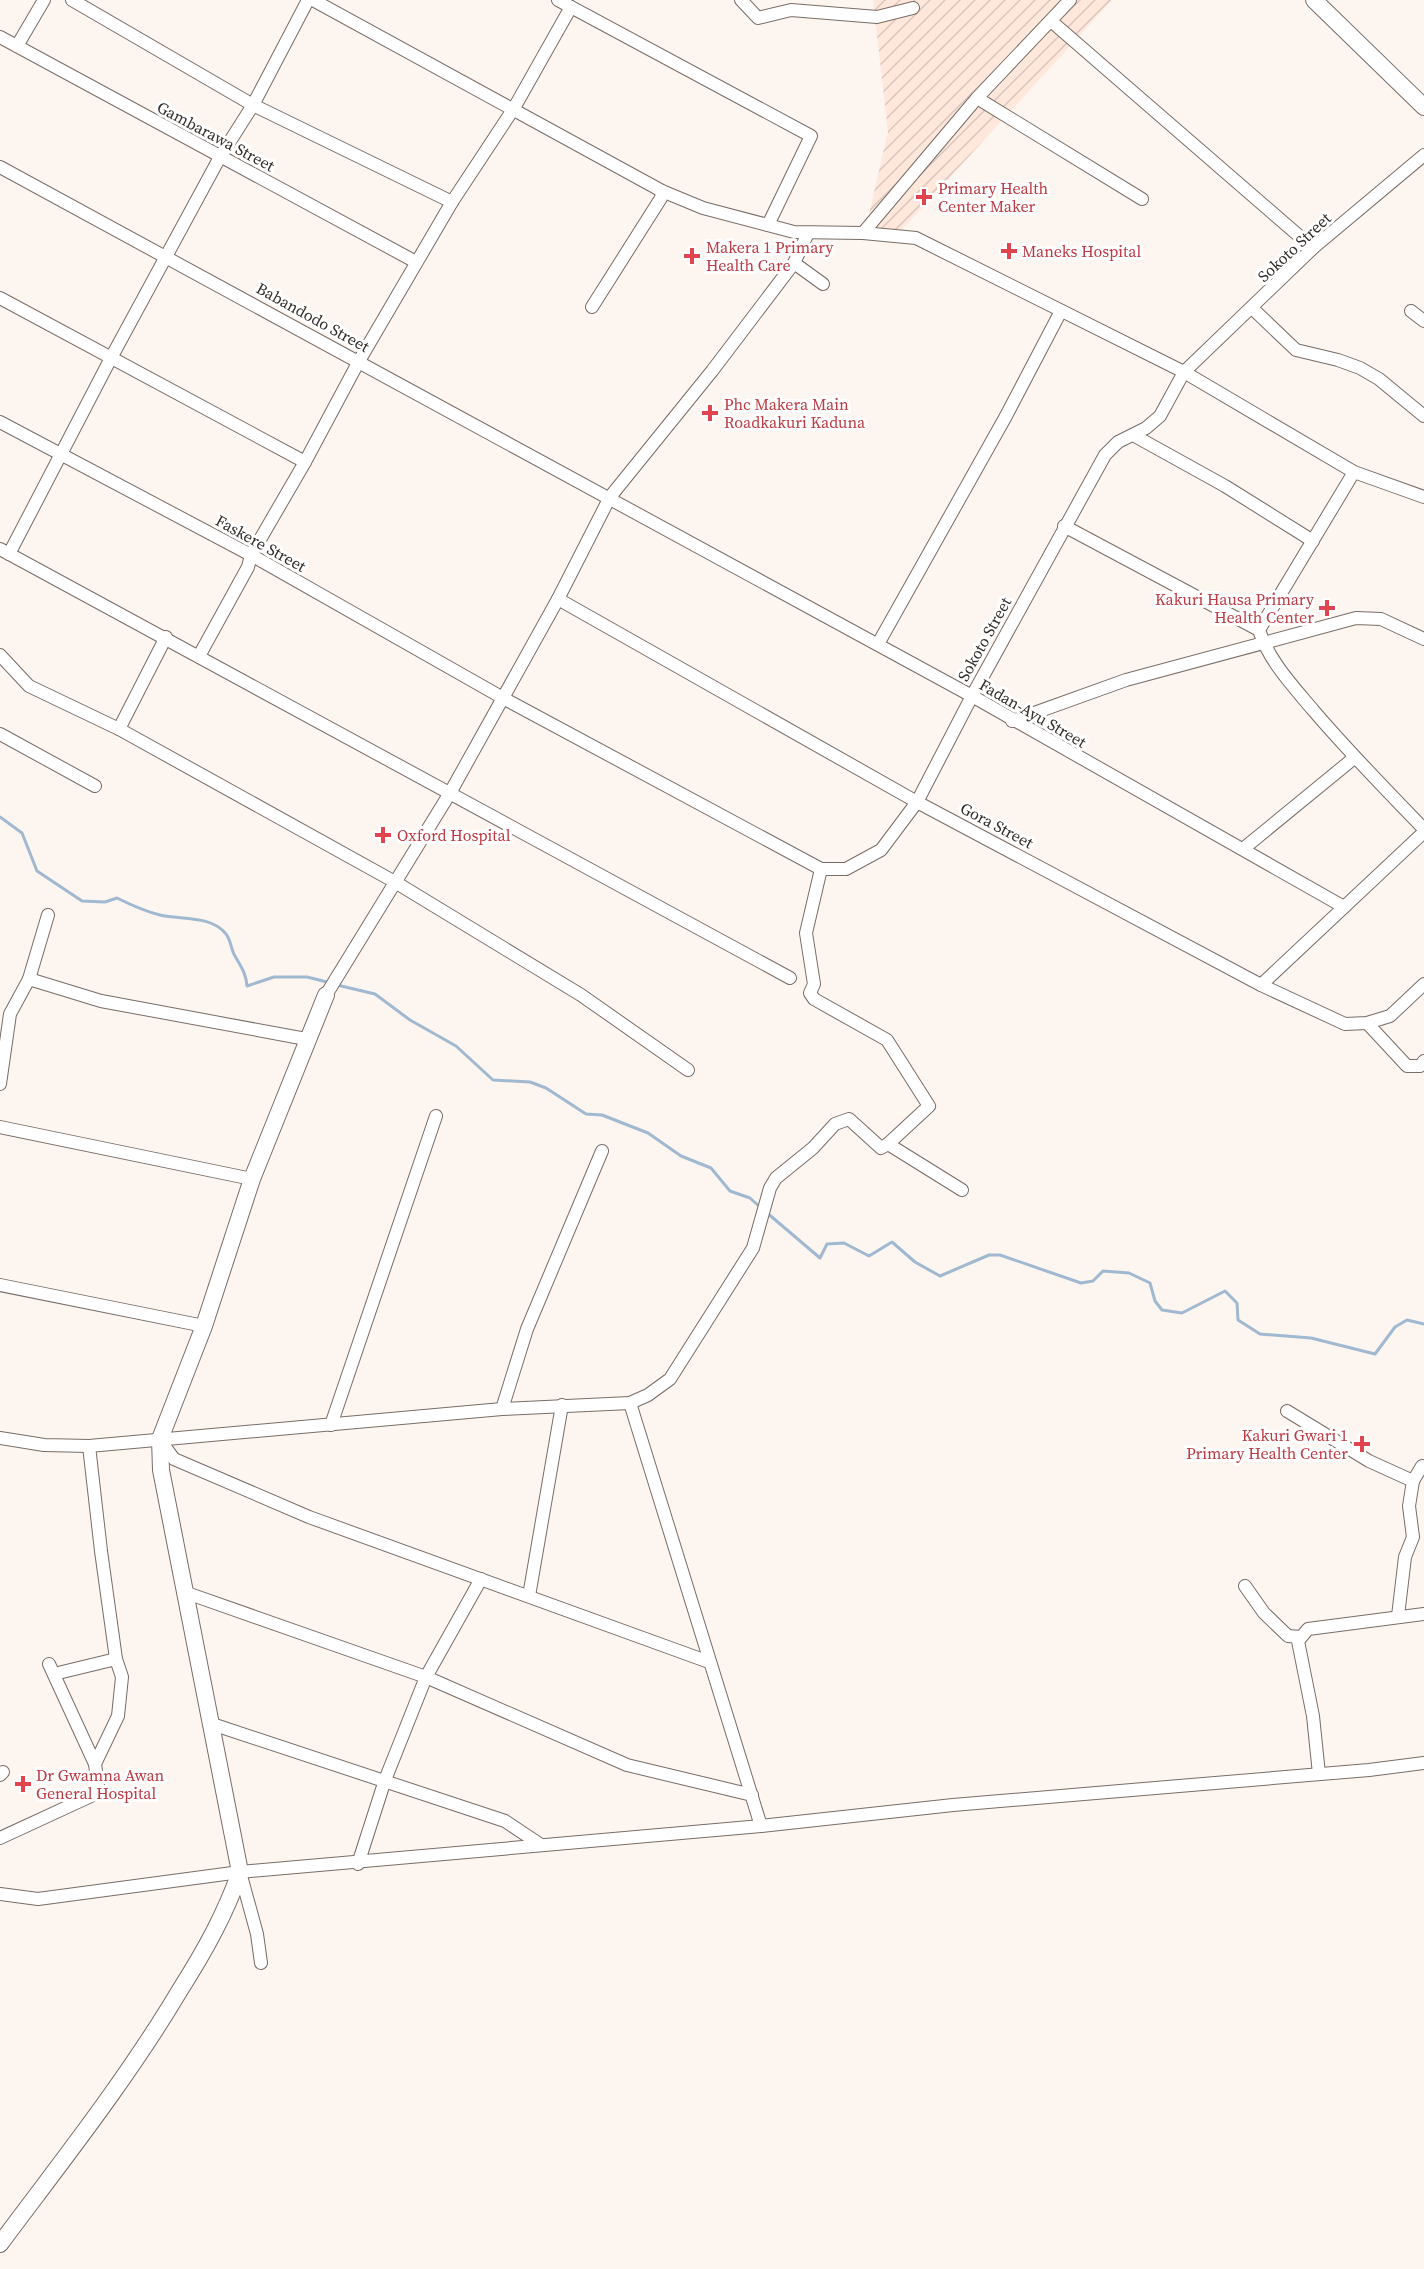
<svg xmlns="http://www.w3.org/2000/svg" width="1424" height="2269" viewBox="0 0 1424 2269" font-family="'Source Serif 4',serif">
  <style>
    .industrial { fill: url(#industrial-furrows) }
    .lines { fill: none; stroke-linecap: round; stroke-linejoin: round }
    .stream { stroke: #a0b8d0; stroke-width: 3 }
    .minor-casing { stroke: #796d66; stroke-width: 14 }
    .major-casing { stroke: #796d66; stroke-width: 18 }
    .minor { stroke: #fff; stroke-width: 12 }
    .major { stroke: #fff; stroke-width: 16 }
    .health-dot { fill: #e0444e; stroke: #fff; stroke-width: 2 }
    .labels { text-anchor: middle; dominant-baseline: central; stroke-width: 6; stroke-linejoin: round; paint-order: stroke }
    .street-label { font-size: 16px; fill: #322c29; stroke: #fff }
    .health-label { font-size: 16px; fill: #be3a42; stroke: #fff; text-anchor: start }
  </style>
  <defs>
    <pattern id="industrial-furrows" width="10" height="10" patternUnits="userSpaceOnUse" patternTransform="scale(1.5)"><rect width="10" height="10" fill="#ffe7dc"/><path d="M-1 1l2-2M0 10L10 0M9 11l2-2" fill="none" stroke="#dbc6bd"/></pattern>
  </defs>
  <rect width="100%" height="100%" fill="#fdf5ef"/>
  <path class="industrial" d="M 873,0 L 1112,0 L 898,234 L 867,223 L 888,132 Z"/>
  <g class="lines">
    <g class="stream">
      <path d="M 0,817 L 22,833 L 37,871 L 82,901 L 105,902 L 117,898 C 131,905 144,911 160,915 C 181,920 211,915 226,934 C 231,940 231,950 235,956 C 241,967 246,973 247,986 L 274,977 L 307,977 L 331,983"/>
      <path d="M 337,985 L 375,994 L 410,1020 L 456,1046 L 493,1080 L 530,1082 L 546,1088 L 586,1114 L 602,1115 L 648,1133 L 681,1156 L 711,1168 L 730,1191 L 750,1198 L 761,1208"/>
      <path d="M 766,1212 L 820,1258 L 827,1244 L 844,1243 L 869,1256 L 892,1242 L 915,1262 L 940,1276 L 989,1255 L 1000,1255 L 1081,1283 L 1093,1281 L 1103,1271 L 1129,1273 L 1150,1283 L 1155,1301 L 1162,1310 L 1182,1313 L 1225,1291 L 1237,1303 L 1238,1320 L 1260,1334 L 1311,1338 L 1375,1354 L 1395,1327 L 1407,1320 L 1424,1324"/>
    </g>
    <g class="minor-casing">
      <g id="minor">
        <path d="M 72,0 L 253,105 L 452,202"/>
        <path d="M 313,0 L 662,191 L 703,208 L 794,232 L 863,233 L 916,238 L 1184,372 L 1354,472 L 1424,497"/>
        <path d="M 558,0 L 811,136 L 768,225"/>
        <path d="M 741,0 L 758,18 L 791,10 L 877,17 L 913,8"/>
        <path d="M 1051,21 L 1313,248"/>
        <path d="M 0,37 L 416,262"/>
        <path d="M 17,46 L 44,0"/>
        <path d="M 977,98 L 1142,199"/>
        <path d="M 0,167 L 972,696 L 1344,907"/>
        <path d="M 863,233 L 977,98 L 1070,0"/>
        <path d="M 794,263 L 823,284"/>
        <path d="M 0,298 L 305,462"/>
        <path d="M 592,307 L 661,198 L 662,191"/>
        <path d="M 1253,309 L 1296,350 L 1338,360 L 1360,368 L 1379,379 L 1424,416"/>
        <path d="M 1411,311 L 1424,321"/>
        <path d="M 0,422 L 251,555 L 503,698 L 821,869 L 846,869 L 881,850 L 917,802 L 972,696 L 1105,455 L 1118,442 L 1146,428 L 1160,416 L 1184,372 L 1313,248 L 1424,155"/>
        <path d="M 1133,435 L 1225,486 L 1313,541"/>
        <path d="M 1064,526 L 1259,630 C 1269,661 1292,685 1313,710 C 1348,751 1386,790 1424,829"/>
        <path d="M 0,549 L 790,978"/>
        <path d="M 9,554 L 111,358 L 220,157 L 253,105 L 308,0"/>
        <path d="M 558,599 L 917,802 L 1261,985 L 1345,1024 L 1367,1023 L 1390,1016 L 1424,984"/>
        <path d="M 1259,630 L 1354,472"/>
        <path d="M 878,644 L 1006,416 L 1061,311"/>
        <path d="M 0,655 L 29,686 L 119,729 L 395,882 L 581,995 L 688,1070"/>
        <path d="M 199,656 L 248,567 L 251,555 L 305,462 L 359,361 L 452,202 L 514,108 L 571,7"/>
        <path d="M 1012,721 L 1126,680 L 1356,618 L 1381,619 L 1424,639"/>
        <path d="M 119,729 L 166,637"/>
        <path d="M 0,734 L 95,786"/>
        <path d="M 1243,849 L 1354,758"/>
        <path d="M 821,869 L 806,933 L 814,984 L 810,993 L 814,999 L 887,1040 L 929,1106 L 888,1144"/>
        <path d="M 29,979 L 101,1001 L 306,1039"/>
        <path d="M 1261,985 L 1424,832"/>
        <path d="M 326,995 L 450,793 L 558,599 L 610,497 L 712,371 L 794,263 L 808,233"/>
        <path d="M 1367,1023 L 1407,1066 L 1420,1066 L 1424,1061"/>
        <path d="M 0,1084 L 10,1014 L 29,979 L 48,915"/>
        <path d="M 0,1127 L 252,1179"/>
        <path d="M 0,1285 L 204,1326"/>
        <path d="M 630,1403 L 761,1826"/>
        <path d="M 502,1409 L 527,1329 L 602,1151"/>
        <path d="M 1287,1411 L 1369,1461 L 1413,1481"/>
        <path d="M 331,1425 L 436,1116"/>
        <path d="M 0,1438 L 44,1445 L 89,1446 L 502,1409 L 630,1403 L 648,1395 L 670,1379 L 753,1248 L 770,1188 L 776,1178 L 813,1148 L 835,1124 L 849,1119 L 881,1148 L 888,1144 L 962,1190"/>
        <path d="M 160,1440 L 174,1459 L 309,1517 L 709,1662"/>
        <path d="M 89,1446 L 101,1551 L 116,1659 L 122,1677 L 118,1716 L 95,1764"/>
        <path d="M 1245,1586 L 1264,1613 L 1288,1636 L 1301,1637"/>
        <path d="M 184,1592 L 426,1677 L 627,1765 L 752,1795"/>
        <path d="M 529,1596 L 562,1405"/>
        <path d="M 1398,1616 L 1405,1557 L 1413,1537 L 1409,1506 L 1413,1481 L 1422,1466"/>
        <path d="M 54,1674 L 116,1659"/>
        <path d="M 212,1724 L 505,1821 L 541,1845"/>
        <path d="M 1319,1774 L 1313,1716 L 1298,1641 L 1308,1629 L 1424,1614"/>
        <path d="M 0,1775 L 3,1772"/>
        <path d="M 0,1838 L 91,1796 L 98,1786 L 95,1764 L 49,1664"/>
        <path d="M 358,1864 L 385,1780 L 426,1677 L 481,1579"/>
        <path d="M 240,1872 L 257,1934 L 261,1963"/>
        <path d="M 0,1894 L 38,1899 L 240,1872 L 761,1826 L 953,1805 L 1369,1770 L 1424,1763"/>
      </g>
    </g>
    <g class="major-casing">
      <g id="major">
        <path d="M 1314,0 L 1424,107"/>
        <path d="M 0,2244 C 62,2161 127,2079 180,1990 C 204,1952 225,1915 240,1872 L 161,1470 L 160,1439 L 204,1326 L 252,1179 L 326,995"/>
      </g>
    </g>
    <use href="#minor" class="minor"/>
    <use href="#major" class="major"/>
  </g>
  <g class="health-dot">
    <path d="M921 188h6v6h6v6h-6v6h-6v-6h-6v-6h6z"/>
    <path d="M1006 242h6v6h6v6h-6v6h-6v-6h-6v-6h6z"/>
    <path d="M689 247h6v6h6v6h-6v6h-6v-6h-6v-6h6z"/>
    <path d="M707 404h6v6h6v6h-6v6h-6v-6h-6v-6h6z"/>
    <path d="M1324 599h6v6h6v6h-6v6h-6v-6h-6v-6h6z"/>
    <path d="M380 826h6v6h6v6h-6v6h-6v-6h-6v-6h6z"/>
    <path d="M1359 1435h6v6h6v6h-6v6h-6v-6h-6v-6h6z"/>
    <path d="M20 1775h6v6h6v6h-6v6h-6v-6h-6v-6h6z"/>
  </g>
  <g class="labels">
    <g class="street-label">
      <text transform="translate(216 136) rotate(28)">Gambarawa Street</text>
      <text transform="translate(1294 247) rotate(-43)">Sokoto Street</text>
      <text transform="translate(313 317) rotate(29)">Babandodo Street</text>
      <text transform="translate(261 543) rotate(29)">Faskere Street</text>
      <text transform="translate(984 639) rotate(-61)">Sokoto Street</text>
      <text transform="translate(1033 713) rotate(30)">Fadan-Ayu Street</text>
      <text transform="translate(997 825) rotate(28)">Gora Street</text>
    </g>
    <g class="health-label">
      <text x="938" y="188">Primary Health<tspan x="938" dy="18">Center Maker</tspan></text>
      <text x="706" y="247">Makera 1 Primary<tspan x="706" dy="18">Health Care</tspan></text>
      <text x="1022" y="251">Maneks Hospital</text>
      <text x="724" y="404">Phc Makera Main<tspan x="724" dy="18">Roadkakuri Kaduna</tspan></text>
      <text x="1314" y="599" text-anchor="end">Kakuri Hausa Primary<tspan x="1314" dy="18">Health Center</tspan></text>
      <text x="397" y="835">Oxford Hospital</text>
      <text x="1348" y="1435" text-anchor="end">Kakuri Gwari 1<tspan x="1348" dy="18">Primary Health Center</tspan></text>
      <text x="36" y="1775">Dr Gwamna Awan<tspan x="36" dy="18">General Hospital</tspan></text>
    </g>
  </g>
</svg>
